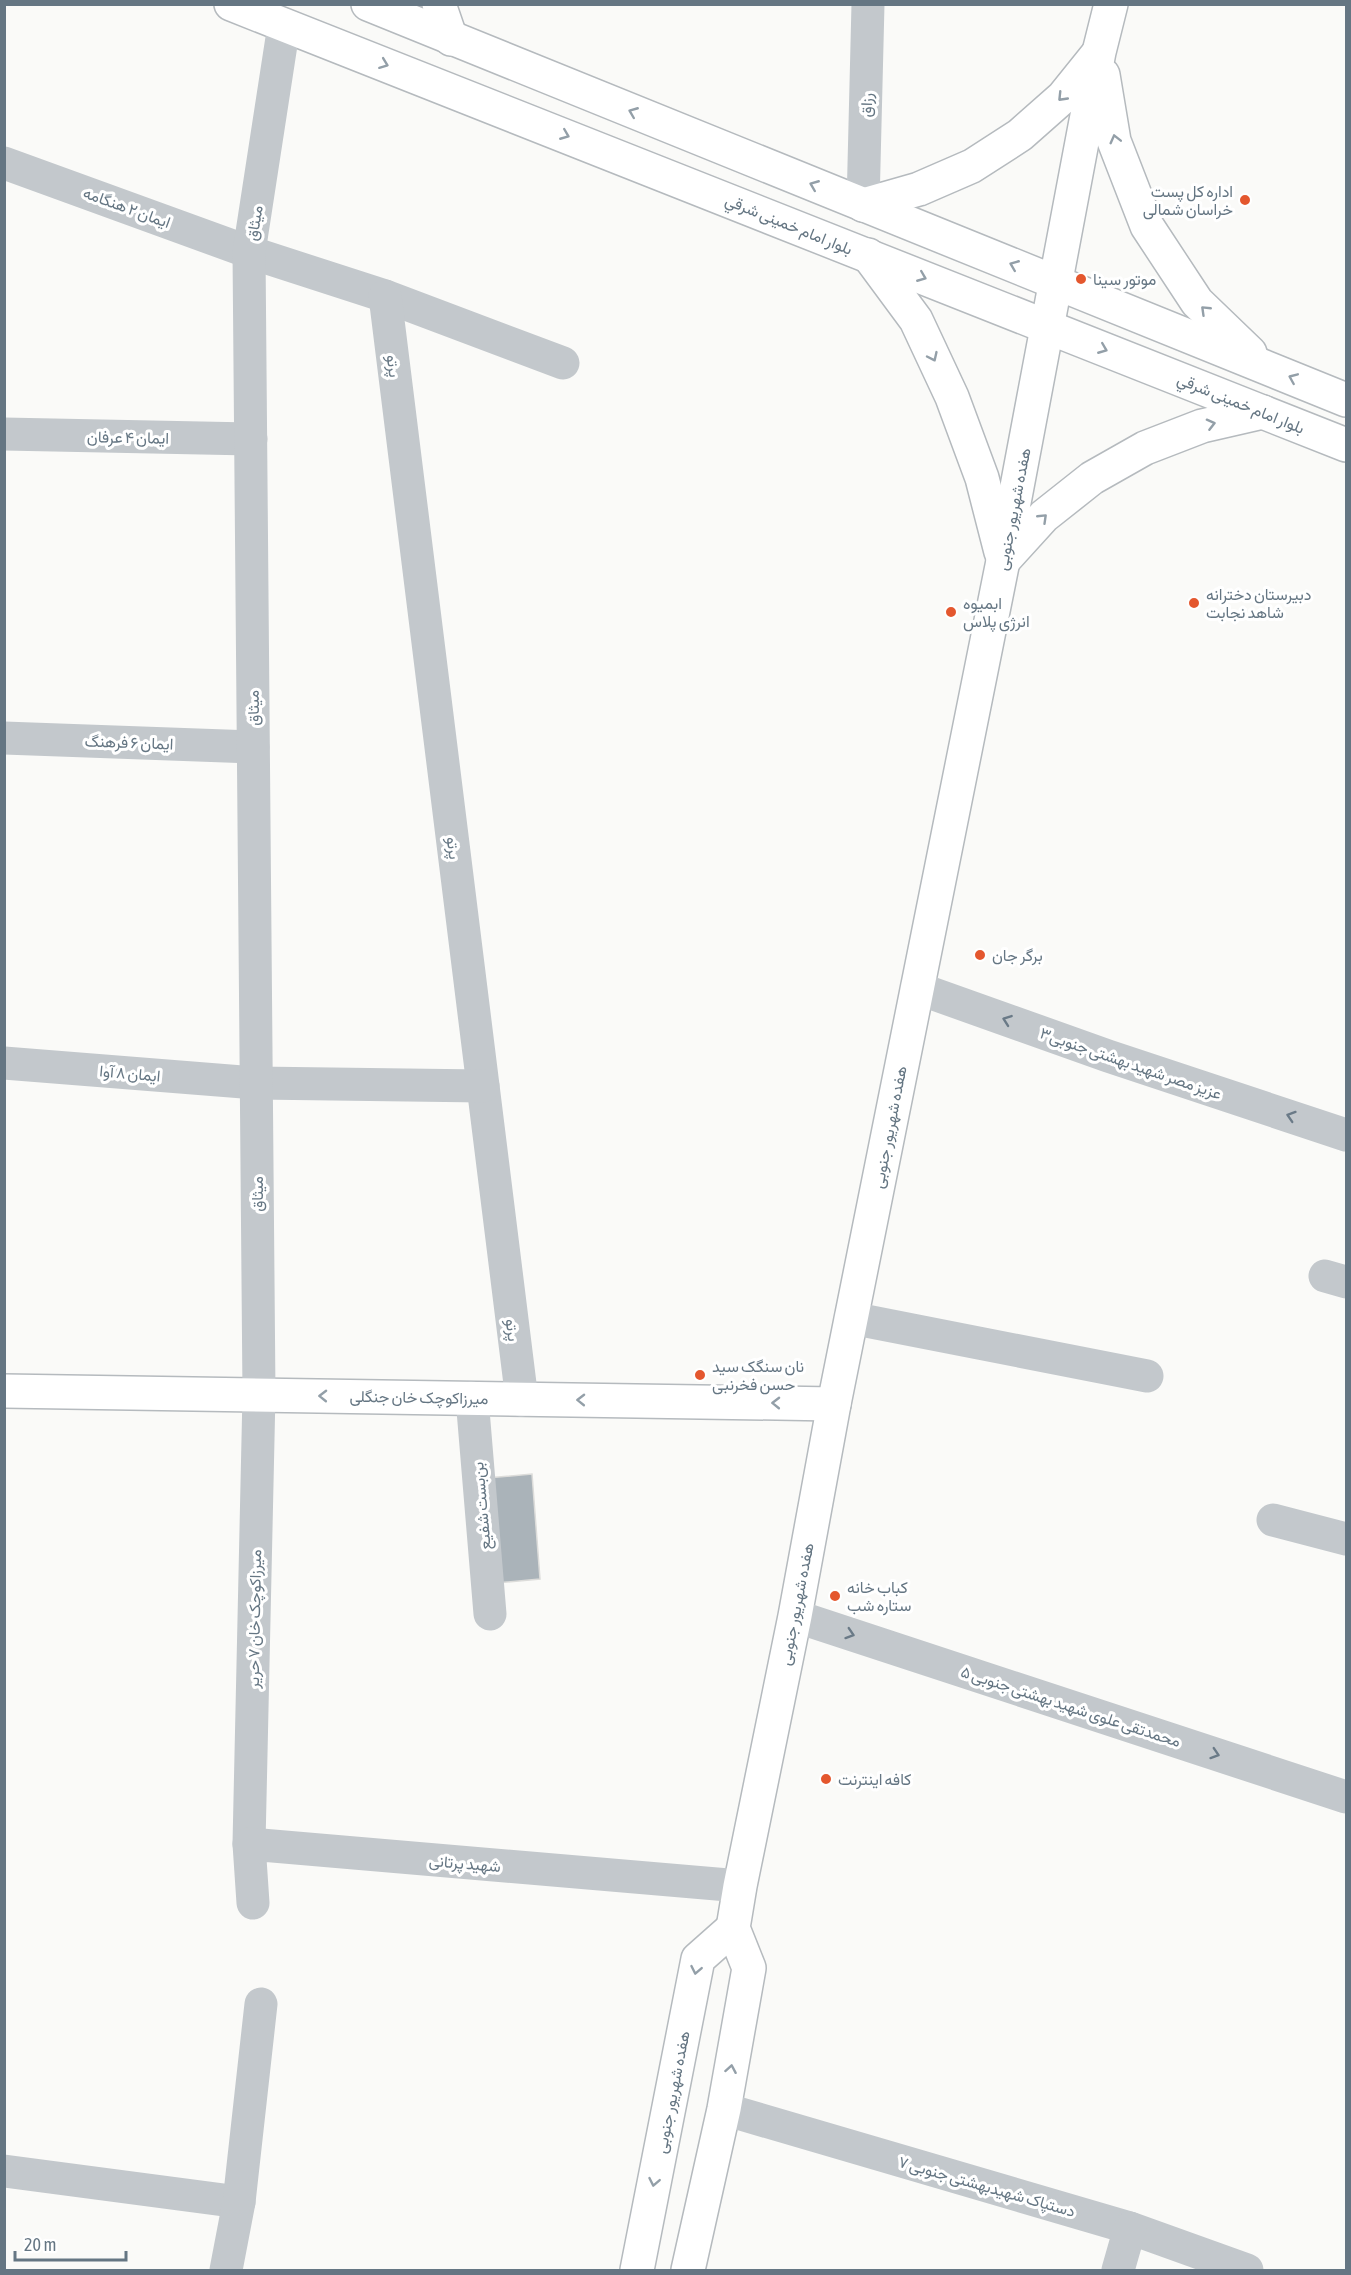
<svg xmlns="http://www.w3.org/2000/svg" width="1351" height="2275" viewBox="0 0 1351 2275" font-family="'Asap Condensed',Vazirmatn,sans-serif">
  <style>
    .building { fill: #aab3b9; stroke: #dcdcda; stroke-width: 1.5 }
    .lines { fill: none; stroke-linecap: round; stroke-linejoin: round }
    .major-casing { stroke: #b5babe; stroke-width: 36 }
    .minor { stroke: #c3c8cc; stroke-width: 33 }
    .major { stroke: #fff; stroke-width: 33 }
    .oneway { stroke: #939fa8 }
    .oneway2 { stroke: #6a7a87 }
    .poi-dot { fill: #e4572e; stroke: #fff; stroke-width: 2 }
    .labels { text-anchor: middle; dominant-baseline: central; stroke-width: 6; stroke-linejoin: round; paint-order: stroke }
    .street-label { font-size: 16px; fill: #657683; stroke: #fff }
    .poi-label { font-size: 16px; fill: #657683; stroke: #fff; text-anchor: start }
  </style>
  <rect width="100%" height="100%" fill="#fafaf8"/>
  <path class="building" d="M 532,1474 L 540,1579 L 496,1583 L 487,1478 Z"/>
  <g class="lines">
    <g class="major-casing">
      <g id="major">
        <path d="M 231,4 L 1346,445"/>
        <path d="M 368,4 L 1346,400"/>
        <path d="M 439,4 L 451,39"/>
        <path d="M 1103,75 L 1114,141 L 1147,226 L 1197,302 L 1250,353"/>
        <path d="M 863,205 L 919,189 L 972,166 L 1020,135 L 1063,97 L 1096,56"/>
        <path d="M 868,255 L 916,320 L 952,397 L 982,478 L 1001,552"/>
        <path d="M 1003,561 L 1044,516 L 1092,478 L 1145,448 L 1202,426 L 1263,412"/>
        <path d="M 4,1391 L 834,1404"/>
        <path d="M 637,2270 L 698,1959 L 733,1928"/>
        <path d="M 688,2270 L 724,2109 L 749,1968 L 733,1928 L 740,1886 L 795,1616 L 834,1404 L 1003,561 L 1099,52 L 1111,4"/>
      </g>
    </g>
    <g class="minor">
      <path d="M 4,163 L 249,252 L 385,296 L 563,363"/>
      <path d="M 863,205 L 868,4"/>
      <path d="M 385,296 L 522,1400"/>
      <path d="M 4,434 L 251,439"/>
      <path d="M 4,738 L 253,747"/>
      <path d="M 917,988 L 1108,1056 L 1346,1135"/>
      <path d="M 4,1063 L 256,1083 L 483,1086"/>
      <path d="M 1325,1276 L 1346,1282"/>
      <path d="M 851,1318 L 1147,1376"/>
      <path d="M 472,1398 L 490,1614"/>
      <path d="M 1273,1520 L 1346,1539"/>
      <path d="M 795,1616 L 1346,1797"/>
      <path d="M 249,1844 L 259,1394 L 249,252 L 284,25"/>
      <path d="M 253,1903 L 249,1844 L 740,1886"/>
      <path d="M 724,2109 L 1130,2228 L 1247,2270"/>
      <path d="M 4,2171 L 239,2202"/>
      <path d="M 226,2270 L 239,2202 L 261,2004"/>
      <path d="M 1118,2270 L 1130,2228"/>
    </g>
    <use href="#major" class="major"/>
  </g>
  <defs><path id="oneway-chevron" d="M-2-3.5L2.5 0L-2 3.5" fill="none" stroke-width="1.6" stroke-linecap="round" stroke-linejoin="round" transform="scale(1.5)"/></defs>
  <g class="oneway">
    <use href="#oneway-chevron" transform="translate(384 64) rotate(21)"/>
    <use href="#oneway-chevron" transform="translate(1062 97) rotate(134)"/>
    <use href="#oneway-chevron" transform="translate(633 112) rotate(-158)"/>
    <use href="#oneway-chevron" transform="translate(565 135) rotate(22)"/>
    <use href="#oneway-chevron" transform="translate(1115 139) rotate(-104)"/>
    <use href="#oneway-chevron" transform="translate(814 185) rotate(-158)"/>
    <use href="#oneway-chevron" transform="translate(1014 265) rotate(-158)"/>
    <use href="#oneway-chevron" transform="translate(922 277) rotate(22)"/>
    <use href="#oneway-chevron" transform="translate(1205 310) rotate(-136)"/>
    <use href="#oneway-chevron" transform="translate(1103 349) rotate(22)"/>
    <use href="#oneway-chevron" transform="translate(933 357) rotate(65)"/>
    <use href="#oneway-chevron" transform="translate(1293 378) rotate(-157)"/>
    <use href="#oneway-chevron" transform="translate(1211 424) rotate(-14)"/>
    <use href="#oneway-chevron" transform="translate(1043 518) rotate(-44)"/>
    <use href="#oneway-chevron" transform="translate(323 1396) rotate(-179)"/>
    <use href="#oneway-chevron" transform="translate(581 1400) rotate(-179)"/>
    <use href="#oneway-chevron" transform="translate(776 1403) rotate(-179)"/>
    <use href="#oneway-chevron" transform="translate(696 1970) rotate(101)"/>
    <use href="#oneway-chevron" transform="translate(731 2069) rotate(-80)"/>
    <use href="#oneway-chevron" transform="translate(654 2182) rotate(101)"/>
  </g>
  <g class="oneway2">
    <use href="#oneway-chevron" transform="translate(1007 1020) rotate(-160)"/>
    <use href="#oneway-chevron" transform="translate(1291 1116) rotate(-162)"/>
    <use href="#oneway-chevron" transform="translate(850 1634) rotate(18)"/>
    <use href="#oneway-chevron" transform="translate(1215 1754) rotate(18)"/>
  </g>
  <g class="poi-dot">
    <circle cx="1245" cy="200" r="6"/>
    <circle cx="1081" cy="279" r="6"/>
    <circle cx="1194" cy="603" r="6"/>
    <circle cx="951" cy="612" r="6"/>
    <circle cx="980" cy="955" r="6"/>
    <circle cx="700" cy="1375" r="6"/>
    <circle cx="835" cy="1596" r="6"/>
    <circle cx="826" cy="1779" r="6"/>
  </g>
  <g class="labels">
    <g class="street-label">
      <text transform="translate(866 105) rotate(-88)">رزاق</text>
      <text transform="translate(127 207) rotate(20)">ایمان ۲ هنگامه</text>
      <text transform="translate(254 223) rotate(-81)">میثاق</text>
      <text transform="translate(789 224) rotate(22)">بلوار امام خمینی شرقي</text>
      <text transform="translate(394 366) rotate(83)">پرتو</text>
      <text transform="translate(1241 403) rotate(22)">بلوار امام خمینی شرقي</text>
      <text transform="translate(128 437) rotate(1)">ایمان ۴ عرفان</text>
      <text transform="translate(1013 509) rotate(-79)">هفده شهریور جنوبی</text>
      <text transform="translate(253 708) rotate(-91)">میثاق</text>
      <text transform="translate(129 742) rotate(2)">ایمان ۶ فرهنگ</text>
      <text transform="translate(454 848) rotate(83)">پرتو</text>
      <text transform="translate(1131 1063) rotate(19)">عزیز مصر شهید بهشتی جنوبی۳</text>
      <text transform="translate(130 1073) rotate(5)">ایمان ۸ آوا</text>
      <text transform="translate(889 1127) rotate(-79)">هفده شهریور جنوبی</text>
      <text transform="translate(257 1194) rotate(-90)">میثاق</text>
      <text transform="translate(513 1330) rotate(83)">پرتو</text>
      <text transform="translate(419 1397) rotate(1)">میرزاکوچک خان جنگلی</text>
      <text transform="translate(481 1506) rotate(-95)">بن‌بست شفیع</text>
      <text transform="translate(796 1604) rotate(-79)">هفده شهریور جنوبی</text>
      <text transform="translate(254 1619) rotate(-89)">میرزاکوچک خان ۷ حریر</text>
      <text transform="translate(1071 1706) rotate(18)">محمدتقی علوی شهید بهشتی جنوبی ۵</text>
      <text transform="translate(465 1863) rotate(5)">شهید پرتانی</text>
      <text transform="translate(672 2092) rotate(-79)">هفده شهریور جنوبی</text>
      <text transform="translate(987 2186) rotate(16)">دستپاک شهیدبهشتی جنوبی ۷</text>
    </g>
    <g class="poi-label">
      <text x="1233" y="191" text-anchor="end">اداره کل پست<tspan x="1233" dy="18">خراسان شمالی</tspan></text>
      <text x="1093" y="279">موتور سینا</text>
      <text x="1206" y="594">دبیرستان دخترانه<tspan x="1206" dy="18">شاهد نجابت</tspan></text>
      <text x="963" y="603">ابمیوه<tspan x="963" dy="18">انرژی پلاس</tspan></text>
      <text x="992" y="955">برگر جان</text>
      <text x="712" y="1366">نان سنگک سید<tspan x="712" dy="18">حسن فخرنبی</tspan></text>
      <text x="847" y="1587">کباب خانه<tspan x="847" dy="18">ستاره شب</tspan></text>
      <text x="838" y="1779">کافه اینترنت</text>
    </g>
  </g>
  <rect width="1351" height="2275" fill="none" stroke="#657683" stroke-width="12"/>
  <path d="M15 2251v9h111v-9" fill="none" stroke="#657683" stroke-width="3"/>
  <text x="24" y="2251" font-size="18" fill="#657683" stroke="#ffffff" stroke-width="4.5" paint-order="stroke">20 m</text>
</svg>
